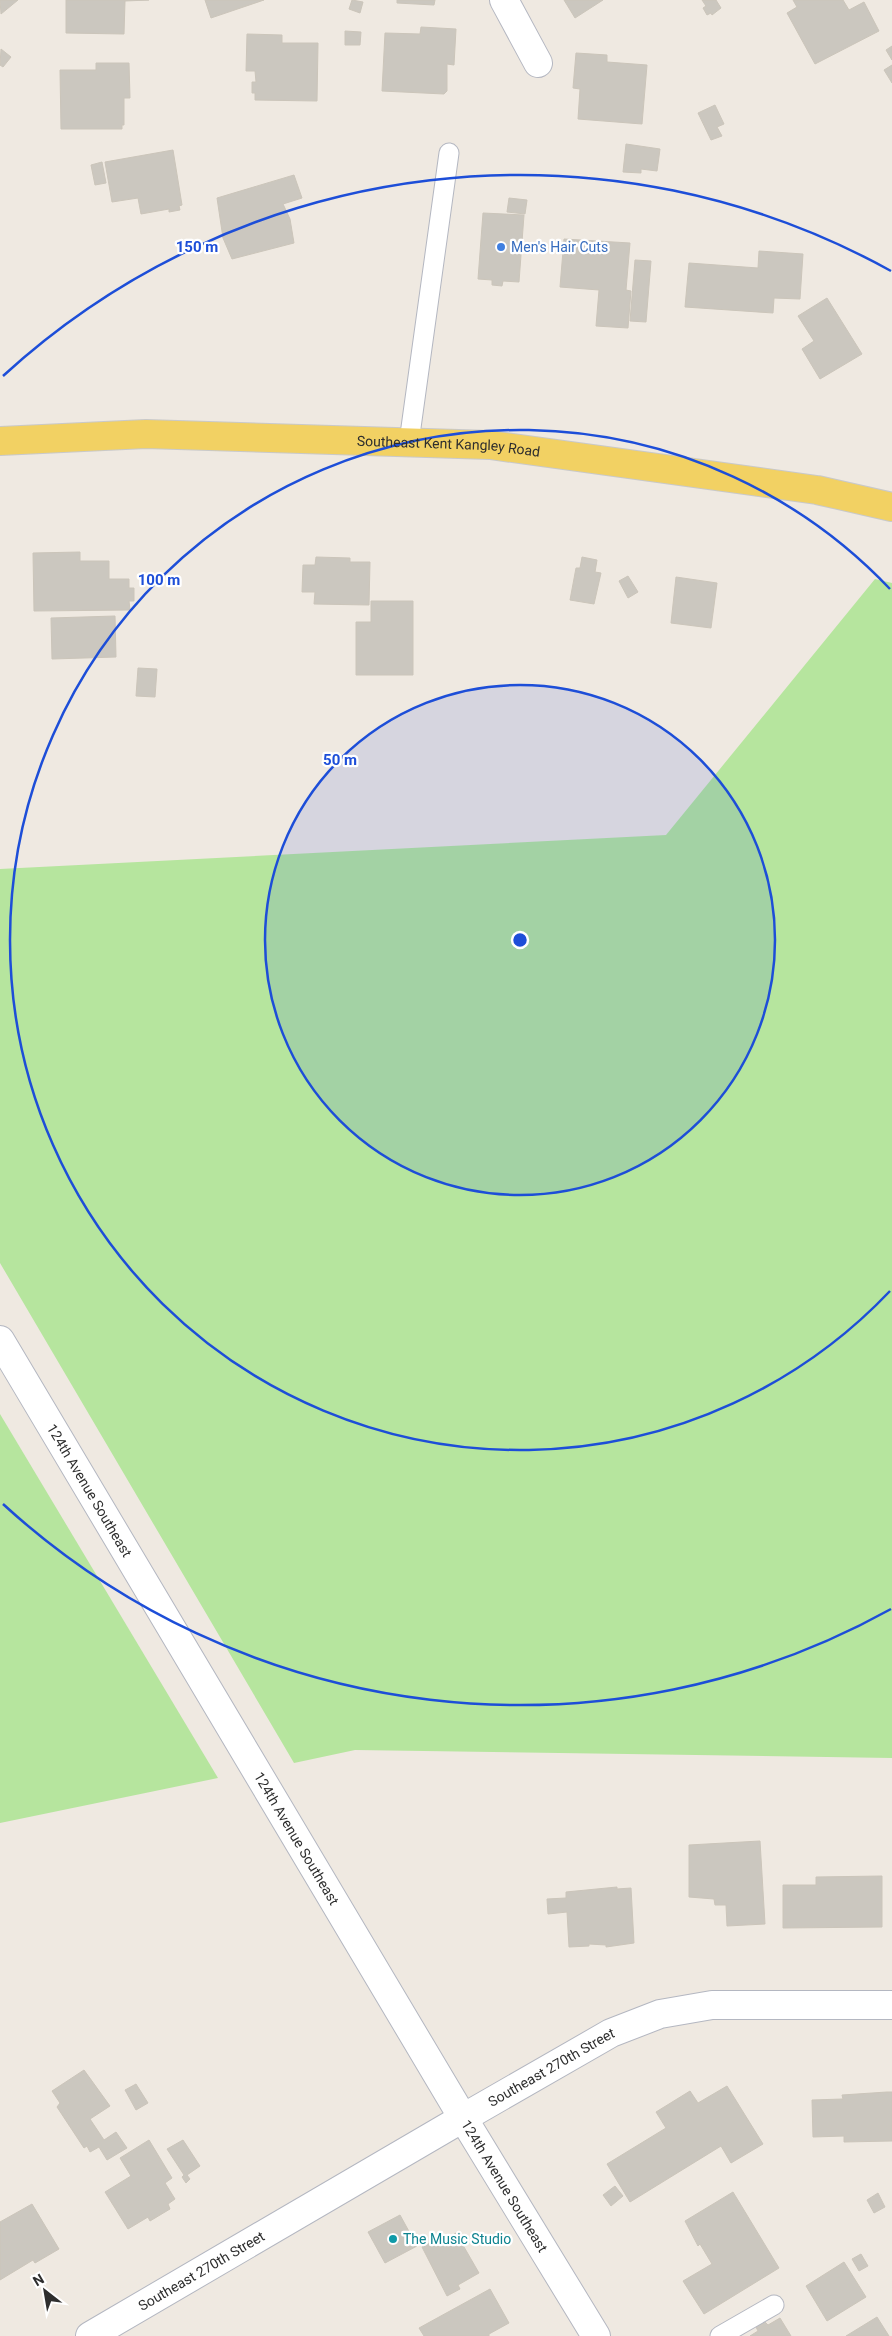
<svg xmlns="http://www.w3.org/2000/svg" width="892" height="2336" viewBox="0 0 892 2336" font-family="Roboto,sans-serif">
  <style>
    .green { fill: #b6e59e }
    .building { fill: #cbc7bf; stroke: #cbc5ba }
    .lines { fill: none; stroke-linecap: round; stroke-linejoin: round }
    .service-casing { stroke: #b4b7c1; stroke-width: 21 }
    .minor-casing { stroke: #b4b7c1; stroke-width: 30 }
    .tertiary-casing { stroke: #b4b7c1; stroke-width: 30 }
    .primary-casing { stroke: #c9c9c9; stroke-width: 30 }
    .service { stroke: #fff; stroke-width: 19 }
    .minor { stroke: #fff; stroke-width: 28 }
    .tertiary { stroke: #fff; stroke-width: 28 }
    .primary { stroke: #f2d163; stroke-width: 28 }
    .ring { fill: none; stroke: #1d4ed8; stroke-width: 2.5 }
    .shop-dot { fill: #3f7fe0; stroke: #fff; stroke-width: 2 }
    .culture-dot { fill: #0f9aa8; stroke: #fff; stroke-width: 2 }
    .labels { text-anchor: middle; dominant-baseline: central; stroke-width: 4.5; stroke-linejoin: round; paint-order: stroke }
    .shop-label { font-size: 14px; fill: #366cbe; stroke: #fff; text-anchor: start }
    .street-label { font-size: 14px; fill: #2e2e2e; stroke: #fff }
    .culture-label { font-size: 14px; fill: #0d838f; stroke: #fff; text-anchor: start }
    .centre { fill: #1d4ed8; stroke: #fff; stroke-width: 2.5 }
    .ring-label { font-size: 15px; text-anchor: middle; font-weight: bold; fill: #1d4ed8; stroke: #fff; stroke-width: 4.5; stroke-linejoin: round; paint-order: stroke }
  </style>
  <rect width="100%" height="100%" fill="#efe9e1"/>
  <g class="green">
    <path d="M 875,579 L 892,583 L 892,1758 L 355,1750 L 294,1763 L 0,1263 L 0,869 L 666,835 Z"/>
    <path d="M 0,1414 L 218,1778 L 0,1823 Z"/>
  </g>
  <g class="building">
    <path d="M 0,0 L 18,0 L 1,14 Z"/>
    <path d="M 66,0 L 149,0 L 125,1 L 124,34 L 66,33 Z"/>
    <path d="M 205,0 L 264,0 L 211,18 Z"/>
    <path d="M 352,0 L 363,2 L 360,13 L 349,9 Z"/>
    <path d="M 397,0 L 435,0 L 434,5 L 397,3 Z"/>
    <path d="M 564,0 L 603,0 L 575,18 Z"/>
    <path d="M 702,0 L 716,0 L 721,8 L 712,15 L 711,13 L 707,15 L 703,8 L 706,6 Z"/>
    <path d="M 793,0 L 843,0 L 849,10 L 864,2 L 879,31 L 815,64 L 787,13 L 797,7 Z"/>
    <path d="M 421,27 L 456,29 L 454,65 L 447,64 L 447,91 L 444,94 L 382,91 L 385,33 L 420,34 Z"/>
    <path d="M 345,31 L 361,32 L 360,45 L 345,45 Z"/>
    <path d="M 247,34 L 282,35 L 282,43 L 318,43 L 317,101 L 255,100 L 255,93 L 252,93 L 252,82 L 256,82 L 255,71 L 246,71 Z"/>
    <path d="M 892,46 L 892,60 L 886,50 Z"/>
    <path d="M 1,49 L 11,57 L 3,67 L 0,65 Z"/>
    <path d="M 576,53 L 607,55 L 607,62 L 647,65 L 642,124 L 578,119 L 580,89 L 573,88 Z"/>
    <path d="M 96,63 L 129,63 L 130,98 L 124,98 L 124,125 L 122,125 L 122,129 L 61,129 L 60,70 L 96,70 Z"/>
    <path d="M 892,65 L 892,83 L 884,70 Z"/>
    <path d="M 715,105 L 724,124 L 717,127 L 722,136 L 711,140 L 698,113 Z"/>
    <path d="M 626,144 L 660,149 L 657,171 L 641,169 L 641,173 L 623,172 Z"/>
    <path d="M 173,150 L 182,205 L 179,206 L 180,210 L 169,212 L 169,209 L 141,214 L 138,198 L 112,202 L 105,162 Z"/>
    <path d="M 102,162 L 106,183 L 95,185 L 91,165 Z"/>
    <path d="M 294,175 L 302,198 L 283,204 L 290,219 L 294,243 L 232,259 L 223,238 L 217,198 Z"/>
    <path d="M 509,198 L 527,200 L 525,214 L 507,212 Z"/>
    <path d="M 483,213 L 524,215 L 519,282 L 503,281 L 502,286 L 492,285 L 492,280 L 478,279 Z"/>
    <path d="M 564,239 L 630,243 L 626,290 L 631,291 L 628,328 L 596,326 L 599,290 L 560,287 Z"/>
    <path d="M 759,251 L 803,254 L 800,299 L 774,298 L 773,313 L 685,307 L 689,263 L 758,268 Z"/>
    <path d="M 635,260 L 651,261 L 646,322 L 630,321 Z"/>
    <path d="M 827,298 L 862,354 L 820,379 L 802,349 L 814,341 L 798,316 Z"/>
    <path d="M 80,552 L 80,561 L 109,561 L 109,579 L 129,579 L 129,588 L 134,588 L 134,601 L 129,601 L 130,610 L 34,611 L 33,553 Z"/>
    <path d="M 316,557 L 350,558 L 350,562 L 370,562 L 369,605 L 314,604 L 315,592 L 302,592 L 303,565 L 315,565 Z"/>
    <path d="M 582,557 L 597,560 L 595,572 L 601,573 L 594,604 L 570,600 L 576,568 L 580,568 Z"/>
    <path d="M 628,576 L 638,592 L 628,598 L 619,581 Z"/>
    <path d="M 676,577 L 717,583 L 711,628 L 671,623 Z"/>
    <path d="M 371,601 L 413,601 L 413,675 L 356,675 L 356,622 L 371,622 Z"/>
    <path d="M 115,616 L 116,657 L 52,659 L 51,618 Z"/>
    <path d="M 138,668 L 157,669 L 155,697 L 136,696 Z"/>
    <path d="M 760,1841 L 765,1924 L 727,1926 L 726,1905 L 715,1905 L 714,1899 L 689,1897 L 689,1845 Z"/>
    <path d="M 882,1876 L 882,1927 L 783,1928 L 783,1885 L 816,1885 L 816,1877 Z"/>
    <path d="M 617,1887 L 617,1889 L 631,1888 L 634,1943 L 606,1947 L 606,1945 L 589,1944 L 589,1946 L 569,1947 L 567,1912 L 548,1914 L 547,1899 L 566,1898 L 566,1892 Z"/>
    <path d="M 84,2070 L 110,2106 L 90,2119 L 104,2140 L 116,2132 L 127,2148 L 107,2160 L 99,2147 L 90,2152 L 87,2146 L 84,2148 L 57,2107 L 60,2103 L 52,2091 Z"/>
    <path d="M 136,2084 L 148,2103 L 136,2110 L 125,2090 Z"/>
    <path d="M 727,2086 L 763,2144 L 731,2163 L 721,2146 L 630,2202 L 607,2164 L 666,2128 L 656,2112 L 690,2091 L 698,2103 Z"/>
    <path d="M 887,2092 L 892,2092 L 892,2141 L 844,2142 L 844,2136 L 813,2137 L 812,2100 L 843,2099 L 842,2095 Z"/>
    <path d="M 149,2140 L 172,2178 L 165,2183 L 175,2199 L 168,2204 L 170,2209 L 150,2221 L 148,2217 L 128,2229 L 105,2192 L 131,2176 L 120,2158 Z"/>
    <path d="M 183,2140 L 200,2166 L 187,2175 L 190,2179 L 186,2183 L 182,2177 L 184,2175 L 167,2149 Z"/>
    <path d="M 615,2186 L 623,2196 L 611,2206 L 603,2195 Z"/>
    <path d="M 733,2192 L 779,2268 L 704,2314 L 683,2281 L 712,2264 L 700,2244 L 698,2246 L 685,2221 Z"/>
    <path d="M 878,2193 L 885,2207 L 874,2213 L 867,2200 Z"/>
    <path d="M 32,2204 L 59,2249 L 35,2263 L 33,2260 L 0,2280 L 0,2222 Z"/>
    <path d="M 400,2215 L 417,2246 L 385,2263 L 368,2232 Z"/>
    <path d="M 456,2233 L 479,2273 L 458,2285 L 460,2289 L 447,2296 L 422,2247 L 431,2242 L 433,2246 Z"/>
    <path d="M 861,2254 L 868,2266 L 859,2271 L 852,2259 Z"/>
    <path d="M 844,2262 L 866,2297 L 827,2321 L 806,2286 Z"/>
    <path d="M 490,2289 L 509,2323 L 489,2334 L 489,2336 L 424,2336 L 419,2328 Z"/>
    <path d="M 877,2317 L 889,2336 L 846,2336 Z"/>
    <path d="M 780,2318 L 791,2336 L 750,2336 L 758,2331 L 756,2327 L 765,2322 L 768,2325 Z"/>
  </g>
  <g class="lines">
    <g class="service-casing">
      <g id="service">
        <path d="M 409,442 L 449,153"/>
        <path d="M 720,2336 L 774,2305"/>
      </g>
    </g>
    <g class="minor-casing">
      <g id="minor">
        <path d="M 504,0 L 538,63"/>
        <path id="s1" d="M 463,2118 L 611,2033 L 660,2014 L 712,2005 L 892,2005"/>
      </g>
    </g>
    <g class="tertiary-casing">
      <g id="tertiary">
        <path id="s2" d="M 0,1340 L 463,2118 L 596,2336"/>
        <path id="s3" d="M 90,2336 L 463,2118"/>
      </g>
    </g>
    <g class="primary-casing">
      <g id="primary">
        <path id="s4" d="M 0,441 L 146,434 L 490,445 L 817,490 L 892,507"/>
      </g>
    </g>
    <use href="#service" class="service"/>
    <use href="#minor" class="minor"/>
    <use href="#tertiary" class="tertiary"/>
    <use href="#primary" class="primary"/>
  </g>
  <circle cx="520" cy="940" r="255" fill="#1d4ed8" fill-opacity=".12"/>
  <g class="ring">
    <circle cx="520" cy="940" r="255"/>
    <path d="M890 1291A510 510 0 1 1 890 589"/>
    <path d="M891 1609A765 765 0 0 1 3 1504M3 376A765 765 0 0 1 891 271"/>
  </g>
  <circle class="shop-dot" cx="501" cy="247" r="5"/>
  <circle class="culture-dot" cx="393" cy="2239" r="5"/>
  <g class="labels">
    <g class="shop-label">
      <text x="511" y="247">Men's Hair Cuts</text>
    </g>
    <g class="street-label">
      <text stroke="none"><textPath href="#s4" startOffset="449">Southeast Kent Kangley Road</textPath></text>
      <text stroke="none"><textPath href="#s2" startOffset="175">124th Avenue Southeast</textPath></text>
      <text stroke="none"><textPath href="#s2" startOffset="580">124th Avenue Southeast</textPath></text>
      <text stroke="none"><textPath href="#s1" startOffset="102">Southeast 270th Street</textPath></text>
      <text stroke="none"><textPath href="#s2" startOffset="985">124th Avenue Southeast</textPath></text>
      <text stroke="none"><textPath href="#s3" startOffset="129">Southeast 270th Street</textPath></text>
    </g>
    <g class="culture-label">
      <text x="403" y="2239">The Music Studio</text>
    </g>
  </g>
  <circle cx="520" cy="940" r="8" class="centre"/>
  <g class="ring-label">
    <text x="197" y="252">150 m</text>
    <text x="159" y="585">100 m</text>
    <text x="340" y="765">50 m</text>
  </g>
  <g transform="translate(45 2291) rotate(329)" stroke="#ffffff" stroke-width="4" paint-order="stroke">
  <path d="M0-4L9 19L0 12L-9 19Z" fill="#2e2e2e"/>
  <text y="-8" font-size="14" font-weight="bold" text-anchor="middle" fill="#2e2e2e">N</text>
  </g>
</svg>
